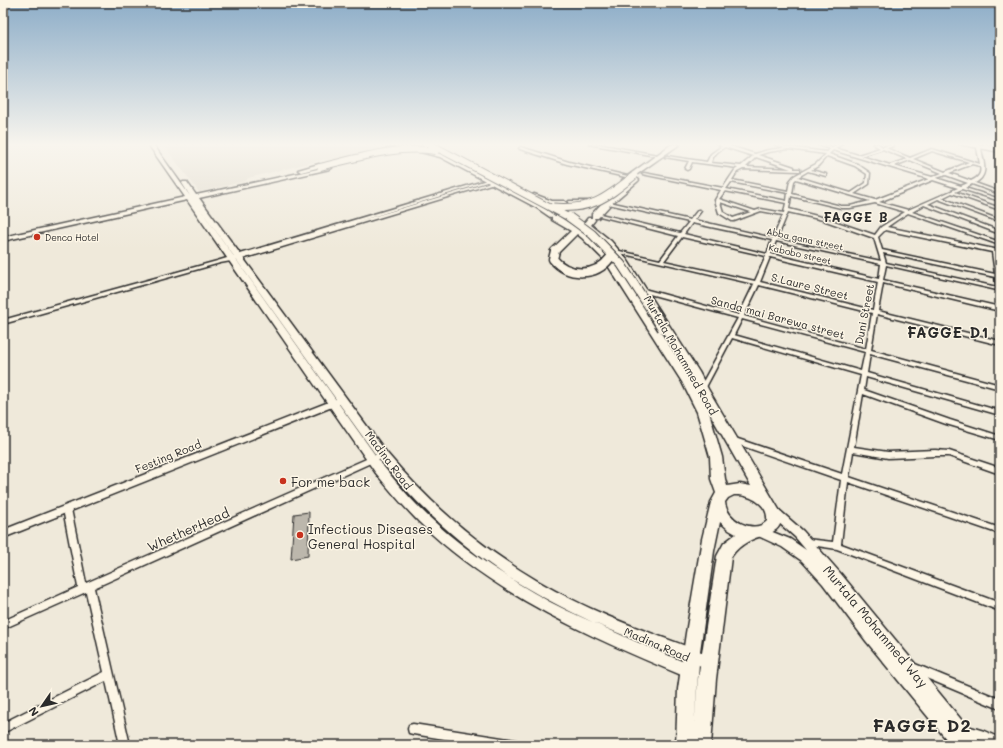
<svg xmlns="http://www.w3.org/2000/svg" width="1003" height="748" viewBox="0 0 1003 748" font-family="Mali,sans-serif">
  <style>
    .built { fill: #e0dacc }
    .building { fill: #bcb7ac; stroke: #2b2b2b }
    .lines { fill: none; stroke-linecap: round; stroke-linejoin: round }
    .minor-casing { stroke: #2b2b2b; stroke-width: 3 }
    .tertiary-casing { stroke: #2b2b2b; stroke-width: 3 }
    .secondary-casing { stroke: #2b2b2b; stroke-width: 3 }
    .primary-casing { stroke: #2b2b2b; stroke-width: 3 }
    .trunk-casing { stroke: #2b2b2b; stroke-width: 3 }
    .minor { fill: #fcf5e5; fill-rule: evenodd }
    .tertiary { fill: #fcf5e5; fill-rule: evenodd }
    .secondary { fill: #fcf5e5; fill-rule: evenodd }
    .primary { fill: #fcf5e5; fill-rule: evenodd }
    .trunk { fill: #fcf5e5; fill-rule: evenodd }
    .primary-bridge-far2-casing { stroke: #2b2b2b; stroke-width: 8; stroke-linecap: butt }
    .primary-bridge-far1-casing { stroke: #2b2b2b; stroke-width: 10; stroke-linecap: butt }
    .primary-bridge-casing { stroke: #2b2b2b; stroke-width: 13; stroke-linecap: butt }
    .trunk-bridge-far1-casing { stroke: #2b2b2b; stroke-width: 9; stroke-linecap: butt }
    .trunk-bridge-casing { stroke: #2b2b2b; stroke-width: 11; stroke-linecap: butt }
    .primary-bridge-far2 { stroke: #fcf5e5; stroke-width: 6 }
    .primary-bridge-far1 { stroke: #fcf5e5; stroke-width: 8 }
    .primary-bridge { stroke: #fcf5e5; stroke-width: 10 }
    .trunk-bridge-far1 { stroke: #fcf5e5; stroke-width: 7 }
    .trunk-bridge { stroke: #fcf5e5; stroke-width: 8 }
    .poi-dot { fill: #c8321e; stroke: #fcf5e5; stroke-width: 1.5 }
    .labels { text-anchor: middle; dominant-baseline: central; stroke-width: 3; stroke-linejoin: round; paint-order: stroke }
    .far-poi-label { font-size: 9px; fill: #2b2b2b; stroke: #fcf5e5; text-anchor: start }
    .far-street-label { font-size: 9px; fill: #2b2b2b; stroke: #fcf5e5 }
    .street-label { font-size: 11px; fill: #2b2b2b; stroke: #fcf5e5 }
    .far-district-label { font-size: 13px; font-weight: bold; letter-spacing: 1px; fill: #2b2b2b; stroke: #fcf5e5 }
    .near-poi-label { font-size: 13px; fill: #2b2b2b; stroke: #fcf5e5; text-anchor: start }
    .near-street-label { font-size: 13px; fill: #2b2b2b; stroke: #fcf5e5 }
    .district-label { font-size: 15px; font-weight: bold; letter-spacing: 1px; fill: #2b2b2b; stroke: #fcf5e5 }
    .near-district-label { font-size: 18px; font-weight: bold; letter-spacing: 1px; fill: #2b2b2b; stroke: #fcf5e5 }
  </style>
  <rect width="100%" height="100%" fill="#efe9da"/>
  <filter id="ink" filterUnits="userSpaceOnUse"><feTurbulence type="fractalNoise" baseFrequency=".025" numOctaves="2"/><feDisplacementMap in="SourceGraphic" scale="8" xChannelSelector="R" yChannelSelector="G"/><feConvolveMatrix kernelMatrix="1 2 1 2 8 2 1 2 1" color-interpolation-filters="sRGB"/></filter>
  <g filter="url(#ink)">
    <path class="built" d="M 163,144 L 394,144 L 340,159 L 322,160 L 248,178 L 246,181 L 199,192 Z"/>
    <path class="building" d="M 309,512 L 308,556 L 291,559 L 294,514 Z"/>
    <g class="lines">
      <g class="minor-casing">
        <g id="minor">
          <path d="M 589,144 L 598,144 L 663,156 L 661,157 Z"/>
          <path d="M 718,144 L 724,144 L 755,154 L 768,150 L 784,148 L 774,144 L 780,144 L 787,147 L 827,152 L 830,149 L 816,144 L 822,144 L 832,147 L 838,144 L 842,144 L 835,148 L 858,155 L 880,148 L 873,144 L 878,144 L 883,147 L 893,144 L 893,146 L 886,148 L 910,158 L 932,149 L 980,164 L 977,148 L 979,147 L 981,148 C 983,162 990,175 975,183 L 1000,192 L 1000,194 L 972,184 L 965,188 L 1000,199 L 1000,201 L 962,189 L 955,192 L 1000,208 L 1000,210 L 952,193 L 942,198 L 1000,220 L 1000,222 L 938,199 L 928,204 L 1000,231 L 1000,234 L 924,205 L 912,212 L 1000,242 L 1000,245 L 908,213 L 897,220 L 887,227 L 994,249 L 1000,251 L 1000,253 L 997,253 L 1000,275 L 1000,294 L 998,293 L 997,290 L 886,265 L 883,280 L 1000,307 L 1000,311 L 883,283 L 878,311 L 1000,341 L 1000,345 L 877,314 L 871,350 L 1000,385 L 1000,389 L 870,354 L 867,373 L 1000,411 L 1000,415 L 866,377 L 864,390 L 950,420 L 1000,436 L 1000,440 L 946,424 L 863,394 L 854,447 L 888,452 L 935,450 L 949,451 L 1000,468 L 1000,474 L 949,456 L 935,456 L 888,458 L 853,452 L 849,477 L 1000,528 L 1000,534 L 848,482 L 841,544 L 1000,603 L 1000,611 L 837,549 L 804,544 L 803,542 L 804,540 L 807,539 L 833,542 L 841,480 L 731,442 L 730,440 L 731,438 L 735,438 L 842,474 L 861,375 L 732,338 L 705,389 L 704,390 L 700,390 L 699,389 L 738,318 L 642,292 L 641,291 L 644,289 L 739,315 L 754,284 L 615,252 L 613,251 L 615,250 L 660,260 L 678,236 L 596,215 L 596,213 L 680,233 L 689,222 L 604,203 L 603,202 L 605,201 L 690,220 L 698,210 L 699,210 L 701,211 L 694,220 L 773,238 L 783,215 L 761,211 L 734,221 L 732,221 L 719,213 L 715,200 L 721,190 L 642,174 L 644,173 L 723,188 L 735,170 L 738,168 L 692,162 L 689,169 L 687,170 L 685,169 L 689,161 L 665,157 L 667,156 L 707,162 L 711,154 L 722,146 ZM 725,147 L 753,156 L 741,166 L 711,163 C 713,154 718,151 725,147 ZM 788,149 L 826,154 L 816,164 L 794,176 L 790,181 L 788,191 L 732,180 L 737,172 L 743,169 L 800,171 L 800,169 L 794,169 L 794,167 L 758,155 L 768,152 ZM 883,149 L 907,159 L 890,165 L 861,156 ZM 833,150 L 929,179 L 875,200 L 854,194 L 869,184 L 870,173 L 857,164 L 829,154 ZM 932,151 L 969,162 L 945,172 L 913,159 ZM 827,156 L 855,166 L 867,174 L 866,183 L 851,193 L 798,177 L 808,171 L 826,176 L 826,174 L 811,170 L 818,166 ZM 756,157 L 791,169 L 746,167 ZM 910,160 L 942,173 L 932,177 L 894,166 ZM 972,164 L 980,166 C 982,174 978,178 971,181 L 949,173 ZM 946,175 L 968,183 L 961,186 L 936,178 ZM 796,179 L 870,201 L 850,206 L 841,206 L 792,194 L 794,181 ZM 933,180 L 958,188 L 908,210 L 879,202 ZM 731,182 L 788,193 L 787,201 L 726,189 ZM 725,191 L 786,203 L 784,213 L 761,209 L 755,211 L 719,199 ZM 791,196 L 841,208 L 850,208 L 875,203 L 905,212 L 881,227 L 875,235 L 825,218 L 789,209 ZM 720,202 L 751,212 L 733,218 L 723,212 ZM 788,212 L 823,220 L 874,238 L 881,261 L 777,239 ZM 692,223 L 772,240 L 767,254 L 684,234 ZM 885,230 L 992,252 L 995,274 L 882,250 L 878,237 ZM 682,237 L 766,256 L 755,281 L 664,261 ZM 776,241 L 881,264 L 879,279 L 771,254 ZM 883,253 L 995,277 L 997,287 L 886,263 ZM 770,257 L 878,282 L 873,310 L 760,282 ZM 759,285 L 872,313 L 866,349 L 744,316 ZM 742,319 L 865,352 L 861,371 L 734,335 Z"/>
          <path d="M 980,144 L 990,144 L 1000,146 L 1000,148 Z"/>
          <path d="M 521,147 L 569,162 L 632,177 L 630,178 L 567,164 L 520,149 L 519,148 Z"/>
          <path d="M 487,180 L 490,181 L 352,223 L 491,182 L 494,183 L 242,259 L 220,263 L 3,324 L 3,320 L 217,261 Z"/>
          <path d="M 382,452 L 384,453 L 385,455 L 384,457 L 94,588 L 130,745 L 120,745 L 106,681 L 3,733 L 3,723 L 104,672 L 86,592 L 3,629 L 3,621 L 78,587 L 63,509 L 64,507 L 67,506 L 70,507 L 71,509 L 86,583 Z"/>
          <path d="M 915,664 L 1000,699 L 1000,709 L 912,672 L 910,669 L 912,666 Z"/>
          <path d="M 413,724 L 515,740 L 519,741 L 520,745 L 482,745 L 413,734 L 409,733 L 408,729 L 409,725 Z"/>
          <path d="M 964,725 L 984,731 L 1000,738 L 1000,745 L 993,745 L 983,741 L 960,734 L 959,730 L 960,726 Z"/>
        </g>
      </g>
      <g class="tertiary-casing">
        <path id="tertiary" d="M 339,398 L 343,401 L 342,403 L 3,538 L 3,530 Z"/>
      </g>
      <g class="secondary-casing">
        <g id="secondary">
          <path d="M 148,144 L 153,144 L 190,196 L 182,183 L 183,182 L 187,182 L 196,195 L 332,166 L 332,168 L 330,169 L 199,198 L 386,452 C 438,514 500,564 573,600 C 618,623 667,638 714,657 L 716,662 L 714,667 L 709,669 C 661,650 612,632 566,610 C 492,574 430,521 378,458 L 193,199 L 383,466 C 397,483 411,500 428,516 C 504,588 601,627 696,667 L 698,672 L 696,677 L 691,679 C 594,639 495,596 419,522 C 403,506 389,489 375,472 L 187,200 L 3,241 L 3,237 L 185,197 Z"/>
          <path d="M 402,144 L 409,145 L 386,152 L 383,150 Z"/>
          <path d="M 774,507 L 778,509 L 803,531 L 841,574 L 978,740 L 981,745 L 951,745 L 866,641 L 823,584 L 802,561 L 782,547 L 756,535 L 754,532 L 756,529 L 760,527 L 790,539 L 806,550 L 795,537 L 770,515 L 768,512 L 770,509 Z"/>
        </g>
      </g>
      <g class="primary-casing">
        <g id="primary">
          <path d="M 403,144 L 409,144 L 410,147 L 444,155 L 541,206 L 555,216 L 550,217 L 537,208 L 440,157 L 404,148 Z"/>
          <path d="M 959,144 L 975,144 L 1000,148 L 1000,152 Z"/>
          <path d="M 319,164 L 321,165 L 321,167 L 301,172 L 298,170 Z"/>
          <path d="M 534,194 L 552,201 L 564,201 L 567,203 C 557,210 542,202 532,197 L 531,196 Z"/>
        </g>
      </g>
      <g class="trunk-casing">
        <g id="trunk">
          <path d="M 672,144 L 680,144 L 626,182 L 622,182 L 622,180 Z"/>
          <path d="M 636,178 L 639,180 L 638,181 L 610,205 L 598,218 L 592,218 L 592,214 L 604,201 Z"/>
          <path d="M 569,201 L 591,201 L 595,203 C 589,207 574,207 568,203 Z"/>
          <path d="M 552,216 L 558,216 L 575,227 L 579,223 L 584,223 L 588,218 L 594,218 L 595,220 L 591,225 L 611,241 L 628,261 L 699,372 L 708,389 L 781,513 C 784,535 764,533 751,540 C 743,544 736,549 731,557 L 716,679 L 711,745 L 676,745 L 678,689 L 686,633 L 702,539 L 711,502 L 716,493 L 711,479 L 710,457 L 697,412 L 682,382 L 605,261 L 582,238 L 577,234 L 558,253 L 552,253 L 551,251 L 552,249 L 571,231 L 552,220 ZM 585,227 L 605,245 L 621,264 L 692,380 L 611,257 L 588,234 L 581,230 ZM 705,405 L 751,486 L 740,484 L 727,486 L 725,479 L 722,457 L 709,412 ZM 734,495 C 748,494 769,503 767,521 C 754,535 726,520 725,502 L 728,498 ZM 720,522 L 729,530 L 736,534 L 724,543 L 717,556 L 698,679 L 694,726 L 700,651 L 714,551 Z"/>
        </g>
      </g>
      <use href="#minor" class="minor"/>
      <use href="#tertiary" class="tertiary"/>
      <use href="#secondary" class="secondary"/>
      <use href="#primary" class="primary"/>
      <use href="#trunk" class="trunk"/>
      <g class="primary-bridge-far2-casing">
        <g id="primary-bridge-far2">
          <path d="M 430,144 L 570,218"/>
          <path d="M 320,167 C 358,158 396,145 436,151"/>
        </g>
      </g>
      <g class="primary-bridge-far1-casing">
        <path id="primary-bridge-far1" d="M 569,217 L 592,234 L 621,264 L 651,310"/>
      </g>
      <g class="primary-bridge-casing">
        <path id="primary-bridge" d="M 651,309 L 663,328"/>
      </g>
      <g class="trunk-bridge-far1-casing">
        <path id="trunk-bridge-far1" d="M 553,207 C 592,210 605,199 634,176"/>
      </g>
      <g class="trunk-bridge-casing">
        <path id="trunk-bridge" d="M 555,251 L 553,259 C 568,277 596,277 610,258"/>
      </g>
      <use href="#primary-bridge-far2" class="primary-bridge-far2"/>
      <use href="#primary-bridge-far1" class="primary-bridge-far1"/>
      <use href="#primary-bridge" class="primary-bridge"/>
      <use href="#trunk-bridge-far1" class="trunk-bridge-far1"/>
      <use href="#trunk-bridge" class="trunk-bridge"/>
    </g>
  </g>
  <linearGradient id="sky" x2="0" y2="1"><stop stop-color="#8dadc8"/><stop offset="0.58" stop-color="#f8f5ee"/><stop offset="1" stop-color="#f8f5ee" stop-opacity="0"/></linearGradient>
  <rect width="1003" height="249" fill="url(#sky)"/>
  <g class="poi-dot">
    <circle cx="37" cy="237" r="4"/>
    <circle cx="283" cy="481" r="4"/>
    <circle cx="300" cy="535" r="4"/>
  </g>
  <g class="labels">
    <g class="far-poi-label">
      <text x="45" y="237">Denco Hotel</text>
    </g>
    <g class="far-street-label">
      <text transform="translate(805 239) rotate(12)">Abba gana street</text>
      <text transform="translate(800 254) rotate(13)">Kabobo street</text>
    </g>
    <g class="street-label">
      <text transform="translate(810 286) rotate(14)">S.Laure Street</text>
      <text transform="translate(864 314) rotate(-79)">Duni Street</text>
      <text transform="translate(778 317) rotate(15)">Sanda mai Barewa street</text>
      <text transform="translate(681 355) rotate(60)">Murtala Mohammed Road</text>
      <text transform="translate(168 456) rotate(-22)">Festing Road</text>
      <text transform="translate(389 460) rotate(53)">Madina Road</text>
      <text transform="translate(657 644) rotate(23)">Madina Road</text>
    </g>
    <g class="far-district-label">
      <text x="856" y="216">FAGGE B</text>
    </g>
    <g class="near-poi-label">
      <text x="291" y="481">For me back</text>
      <text x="308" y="528">Infectious Diseases<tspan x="308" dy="15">General Hospital</tspan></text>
    </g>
    <g class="near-street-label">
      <text transform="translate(188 529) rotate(-24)">WhetherHead</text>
      <text transform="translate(876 626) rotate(50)">Murtala Mohammed Way</text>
    </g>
    <g class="district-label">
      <text x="948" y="332">FAGGE D1</text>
    </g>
    <g class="near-district-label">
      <text x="922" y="725">FAGGE D2</text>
    </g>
  </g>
  <rect width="1003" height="748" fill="none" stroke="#fcf5e5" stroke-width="16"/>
  <rect x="8" y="8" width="987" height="732" fill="none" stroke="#2b2b2b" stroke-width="1.5" filter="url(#ink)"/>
  <g transform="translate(42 706) rotate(236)" stroke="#fcf5e5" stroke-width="3" paint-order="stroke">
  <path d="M0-3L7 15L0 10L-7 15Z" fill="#2b2b2b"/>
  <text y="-6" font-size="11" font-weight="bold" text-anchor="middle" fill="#2b2b2b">N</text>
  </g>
</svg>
